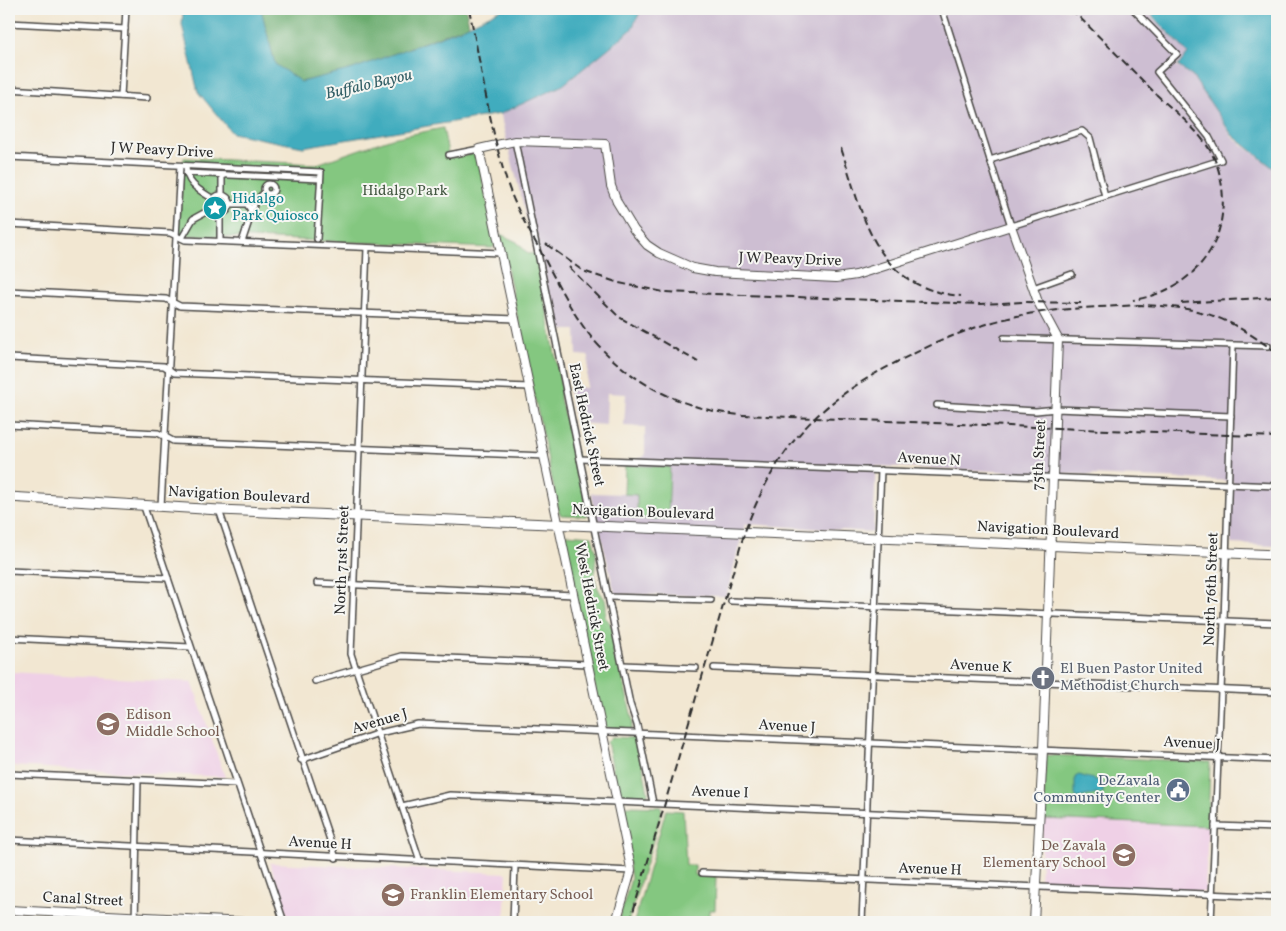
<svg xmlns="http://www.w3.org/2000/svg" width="1286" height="931" viewBox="0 0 1286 931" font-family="Vollkorn,serif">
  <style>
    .built { fill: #efd0e6 }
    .industrial { fill: #cdbed2 }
    .green { fill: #84c780; stroke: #587956 }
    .forest { fill: #6bac6e; stroke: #4b6c4c }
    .water { fill: #40acbe; stroke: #366c74 }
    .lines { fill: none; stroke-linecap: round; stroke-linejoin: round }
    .street-casing { stroke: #494744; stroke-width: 8 }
    .secondary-casing { stroke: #494744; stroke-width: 10 }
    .primary-casing { stroke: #494744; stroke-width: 11 }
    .street { stroke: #fff; stroke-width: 5 }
    .secondary { stroke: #fff; stroke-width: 8 }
    .primary { stroke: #fff; stroke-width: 9 }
    .rail { stroke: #2b2b2b; stroke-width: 2; stroke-dasharray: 8 4; stroke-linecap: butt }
    .labels { text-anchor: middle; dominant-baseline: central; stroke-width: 4; stroke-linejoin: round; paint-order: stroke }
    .street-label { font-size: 15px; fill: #2b2b2b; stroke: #f6f6f2 }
    .park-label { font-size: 15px; fill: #465a44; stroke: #f6f6f2 }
    .culture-label { font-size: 15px; fill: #0d838f; stroke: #f6f6f2; text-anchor: start }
    .worship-label { font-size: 15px; fill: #5b616d; stroke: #f6f6f2; text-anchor: start }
    .education-label { font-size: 15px; fill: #785e54; stroke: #f6f6f2; text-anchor: start }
    .service-label { font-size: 15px; fill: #4e5e75; stroke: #f6f6f2; text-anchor: end }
    .water-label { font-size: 16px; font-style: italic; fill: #335f66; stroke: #f6f6f2 }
  </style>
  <rect width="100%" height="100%" fill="#f6f6f2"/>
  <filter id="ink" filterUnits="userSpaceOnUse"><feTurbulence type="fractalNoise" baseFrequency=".02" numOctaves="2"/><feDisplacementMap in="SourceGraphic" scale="10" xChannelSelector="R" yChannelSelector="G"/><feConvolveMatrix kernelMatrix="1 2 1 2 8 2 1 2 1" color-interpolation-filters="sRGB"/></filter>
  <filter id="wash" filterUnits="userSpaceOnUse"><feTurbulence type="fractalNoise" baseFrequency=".0096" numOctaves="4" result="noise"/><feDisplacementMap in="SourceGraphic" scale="20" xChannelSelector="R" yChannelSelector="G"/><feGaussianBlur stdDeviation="1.12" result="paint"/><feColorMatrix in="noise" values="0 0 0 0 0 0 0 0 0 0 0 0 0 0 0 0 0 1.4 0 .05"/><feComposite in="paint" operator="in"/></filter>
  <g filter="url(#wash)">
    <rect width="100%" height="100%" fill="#f2e7d2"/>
    <g class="built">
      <path d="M 9,672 L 192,682 L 225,777 L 9,766 Z"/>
      <path d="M 1043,819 L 1208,826 L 1205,892 L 1040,884 Z"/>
      <path d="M 270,863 L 507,873 L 504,922 L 400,922 L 288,917 Z"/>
    </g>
    <path class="industrial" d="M 642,9 L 1144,9 L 1189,54 L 1176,66 L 1194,76 L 1232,137 L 1277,171 L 1277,546 L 1231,544 L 1233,481 L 876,466 L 873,532 L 745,524 L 726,596 L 615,594 L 591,493 L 624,494 L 625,465 L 645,456 L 645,427 L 624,426 L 626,394 L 607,393 L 606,425 L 576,423 L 569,392 L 572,386 L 586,388 L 589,356 L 577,355 L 576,330 L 555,330 L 500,114 L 563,85 L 631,30 Z"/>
    <g class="green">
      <path d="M 443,128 L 449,158 L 477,153 L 496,243 L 493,248 L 178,235 L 184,158 L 317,164 L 392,138 Z"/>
      <path d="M 500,234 L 517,242 L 528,254 L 536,253 L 561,386 L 560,398 L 572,446 L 577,455 L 577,477 L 584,490 L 588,512 L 587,516 L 561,515 L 559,512 Z"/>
      <path d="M 625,465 L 670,467 L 668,520 L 632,518 L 632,513 L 637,513 L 637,495 L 624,494 Z"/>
      <path d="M 566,534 L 592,536 C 593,542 597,550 596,555 C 596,564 593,573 596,582 C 601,601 609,593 605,617 C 618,629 611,644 614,659 L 619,662 L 633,722 L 631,730 L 610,729 L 603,726 L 564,537 Z"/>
      <path d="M 612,737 L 634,738 L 638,741 L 648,793 L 645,798 L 619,797 L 607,742 Z"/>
      <path d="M 1046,755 L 1210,762 L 1208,826 L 1043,819 Z"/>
      <path d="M 627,806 L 661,807 L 662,811 L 628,922 L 618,922 L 631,879 L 621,809 Z"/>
      <path d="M 666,810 L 683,811 L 686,865 L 695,865 L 695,875 L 716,876 L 715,910 L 709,910 L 709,922 L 634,922 Z"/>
    </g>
    <path class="forest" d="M 261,9 L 466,9 L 469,25 L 353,69 L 301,82 L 275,64 Z"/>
    <g class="water">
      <path d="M 183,9 L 261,9 L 275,64 L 301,82 L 353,69 L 458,30 L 502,9 L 642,9 L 631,30 L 563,85 L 500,114 L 303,147 L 232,133 L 198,92 L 182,25 Z"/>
      <path d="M 1146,9 L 1277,9 L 1277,171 L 1232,135 L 1193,77 L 1178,66 L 1188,53 Z"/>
      <path d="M 1079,775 L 1103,782 L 1103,793 L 1077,798 L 1075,795 L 1075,777 Z"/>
    </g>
  </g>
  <g filter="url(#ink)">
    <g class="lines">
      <g class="street-casing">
        <g id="street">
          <path d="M 942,9 L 1011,226 L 1221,160 L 1209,137 L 1157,72 L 1177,54 L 1133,9"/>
          <path d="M 9,23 L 125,29"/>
          <path d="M 9,89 L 147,98"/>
          <path d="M 121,96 L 126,9"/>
          <path d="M 515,141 L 630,704 L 637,725 L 653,803"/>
          <path d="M 449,155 L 479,149"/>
          <path d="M 9,157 L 321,172 L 317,239"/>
          <path d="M 990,160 L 1082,131 L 1090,138 L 1105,196"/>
          <path d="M 186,166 C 186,184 199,190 213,199"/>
          <path d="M 186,173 L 320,179"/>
          <circle cx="269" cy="189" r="5"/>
          <circle cx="221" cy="204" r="9"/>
          <path d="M 222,195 L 222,175"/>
          <circle cx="251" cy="205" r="3"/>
          <path d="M 253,203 L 265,192"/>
          <path d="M 230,204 L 247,204"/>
          <path d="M 9,224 L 170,233 L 185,240 L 501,253"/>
          <path d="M 182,238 L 193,219 L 213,208"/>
          <path d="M 220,241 L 220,213"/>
          <path d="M 242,242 L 251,215 L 250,208"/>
          <path d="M 367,248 L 351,654 L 420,861"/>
          <path d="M 1033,288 L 1072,274"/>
          <path d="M 9,291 L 166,299 L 180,306 L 516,319"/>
          <path d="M 1004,338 L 1268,346"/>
          <path d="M 9,358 L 164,366 L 174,373 L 530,387"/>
          <path d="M 937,405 L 1036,411 L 1056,409 L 1231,416"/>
          <path d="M 9,425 L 158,433 L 173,441 L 545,456"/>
          <path d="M 580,459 L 1277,486"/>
          <path d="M 143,504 L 284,922"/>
          <path d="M 161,506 L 180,166"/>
          <path d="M 219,510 L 336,858"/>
          <path d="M 9,571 L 168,578"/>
          <path d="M 317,583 L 574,595"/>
          <path d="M 609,597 L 711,600"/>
          <path d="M 731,601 L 1277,623"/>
          <path d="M 9,638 L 190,647"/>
          <path d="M 623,665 L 696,668"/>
          <path d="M 714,668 L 1277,692"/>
          <path d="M 315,681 L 402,656 L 588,664"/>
          <path d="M 301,760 L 379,733 L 418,724 L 1277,760"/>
          <path d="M 9,774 L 236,784"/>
          <path d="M 402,806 L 450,795 L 1039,820"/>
          <path d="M 1215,826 L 1277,828"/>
          <path d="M 9,840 L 631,871"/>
          <path d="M 702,873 L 1277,897"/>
          <path d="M 135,922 L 138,780"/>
          <path d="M 513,922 L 515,866"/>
          <path d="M 862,922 L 881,470"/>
          <path d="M 1211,922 L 1224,621 L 1233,346"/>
        </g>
      </g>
      <g class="secondary-casing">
        <g id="secondary">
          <path d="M 9,910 L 245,922"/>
          <path d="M 616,922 L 631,871 L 630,863 L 479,149 L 515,141 L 605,144 L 611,186 L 617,202 L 634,230 L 647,245 L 659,253 L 693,268 L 715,272 L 836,278 L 856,275 L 1011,226 L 1038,302 L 1058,339 L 1043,750 L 1034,922"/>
        </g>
      </g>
      <g class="primary-casing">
        <path id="primary" d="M 9,497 L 219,510 L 1277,555"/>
      </g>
      <use href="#street" class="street"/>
      <use href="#secondary" class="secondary"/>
      <use href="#primary" class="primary"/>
      <g class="rail">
        <path d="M 469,9 C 481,65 489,124 506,179 C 514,206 529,230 542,254 C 556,281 570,309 588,333 C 625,380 681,410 741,415 L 1277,437"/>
        <path d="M 1071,9 C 1100,37 1128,66 1157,95 C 1178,115 1206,135 1216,163 C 1227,191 1225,229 1208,254 C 1190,281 1164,295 1133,300"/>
        <path d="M 841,148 C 864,218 874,288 961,296"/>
        <path d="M 546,244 L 583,271 L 619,283 L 664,292 L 980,304 L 1023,302 L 1081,303"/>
        <path d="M 569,267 L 619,317 L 698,362"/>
        <path d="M 1181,303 L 1277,297"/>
        <path d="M 1136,305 C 1199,306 1226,315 1277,353"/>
        <path d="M 630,922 L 745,531 C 779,440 825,396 911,355 C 946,337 983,323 1022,315 C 1061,308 1102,307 1142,305"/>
      </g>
    </g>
  </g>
  <defs>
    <g id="sight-disc" transform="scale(1.25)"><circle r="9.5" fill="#0f9aa8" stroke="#f6f6f2"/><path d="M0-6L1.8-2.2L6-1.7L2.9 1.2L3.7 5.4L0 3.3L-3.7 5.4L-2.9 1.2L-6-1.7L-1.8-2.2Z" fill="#fff"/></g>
    <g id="church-disc" transform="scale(1.25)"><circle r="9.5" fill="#6b7280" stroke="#f6f6f2"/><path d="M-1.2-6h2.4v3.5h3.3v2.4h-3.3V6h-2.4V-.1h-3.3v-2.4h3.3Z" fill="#fff"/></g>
    <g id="school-disc" transform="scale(1.25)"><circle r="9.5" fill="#8d6e63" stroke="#f6f6f2"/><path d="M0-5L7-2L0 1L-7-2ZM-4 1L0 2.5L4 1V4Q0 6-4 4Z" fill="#fff"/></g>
    <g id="civic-disc" transform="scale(1.25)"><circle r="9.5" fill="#5c6f8a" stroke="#f6f6f2"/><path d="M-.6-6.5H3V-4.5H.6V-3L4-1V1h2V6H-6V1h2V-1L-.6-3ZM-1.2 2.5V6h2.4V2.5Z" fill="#fff"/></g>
  </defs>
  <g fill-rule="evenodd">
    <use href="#sight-disc" x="215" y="208"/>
    <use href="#church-disc" x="1043" y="678"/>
    <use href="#school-disc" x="108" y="724"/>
    <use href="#civic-disc" x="1178" y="790"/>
    <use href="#school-disc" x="1124" y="855"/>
    <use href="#school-disc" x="393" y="895"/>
  </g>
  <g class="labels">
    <g class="street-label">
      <text transform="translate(162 151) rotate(3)">J W Peavy Drive</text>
      <text transform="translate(790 260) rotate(2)">J W Peavy Drive</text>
      <text transform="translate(586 425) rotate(78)">East Hedrick Street</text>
      <text transform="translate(1040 455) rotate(-87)">75th Street</text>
      <text transform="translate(929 460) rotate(3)">Avenue N</text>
      <text transform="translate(239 496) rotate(3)">Navigation Boulevard</text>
      <text transform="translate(643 513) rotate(2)">Navigation Boulevard</text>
      <text transform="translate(1048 531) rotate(3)">Navigation Boulevard</text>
      <text transform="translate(343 560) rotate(-88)">North 71st Street</text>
      <text transform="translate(1212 589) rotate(-88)">North 76th Street</text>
      <text transform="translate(591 607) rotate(79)">West Hedrick Street</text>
      <text transform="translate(981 667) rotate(3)">Avenue K</text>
      <text transform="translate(380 722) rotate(-16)">Avenue J</text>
      <text transform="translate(787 727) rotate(3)">Avenue J</text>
      <text transform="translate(1192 744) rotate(3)">Avenue J</text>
      <text transform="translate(720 793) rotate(2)">Avenue I</text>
      <text transform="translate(320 844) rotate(3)">Avenue H</text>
      <text transform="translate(930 870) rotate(2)">Avenue H</text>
      <text transform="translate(83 900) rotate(3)">Canal Street</text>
    </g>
    <g class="park-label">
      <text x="405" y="191">Hidalgo Park</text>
    </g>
    <g class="culture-label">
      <text x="232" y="199">Hidalgo<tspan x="232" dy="17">Park Quiosco</tspan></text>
    </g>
    <g class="worship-label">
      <text x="1060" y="669">El Buen Pastor United<tspan x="1060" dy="17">Methodist Church</tspan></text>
    </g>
    <g class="education-label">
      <text x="126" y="715">Edison<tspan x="126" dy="17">Middle School</tspan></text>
      <text x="1106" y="846" text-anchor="end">De Zavala<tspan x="1106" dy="17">Elementary School</tspan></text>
      <text x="410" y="895">Franklin Elementary School</text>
    </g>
    <g class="service-label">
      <text x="1160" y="781">DeZavala<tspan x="1160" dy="17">Community Center</tspan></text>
    </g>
    <g class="water-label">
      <text transform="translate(369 85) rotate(-13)">Buffalo Bayou</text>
    </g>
  </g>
  <rect width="1286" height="931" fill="none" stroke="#f6f6f2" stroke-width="30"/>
</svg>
